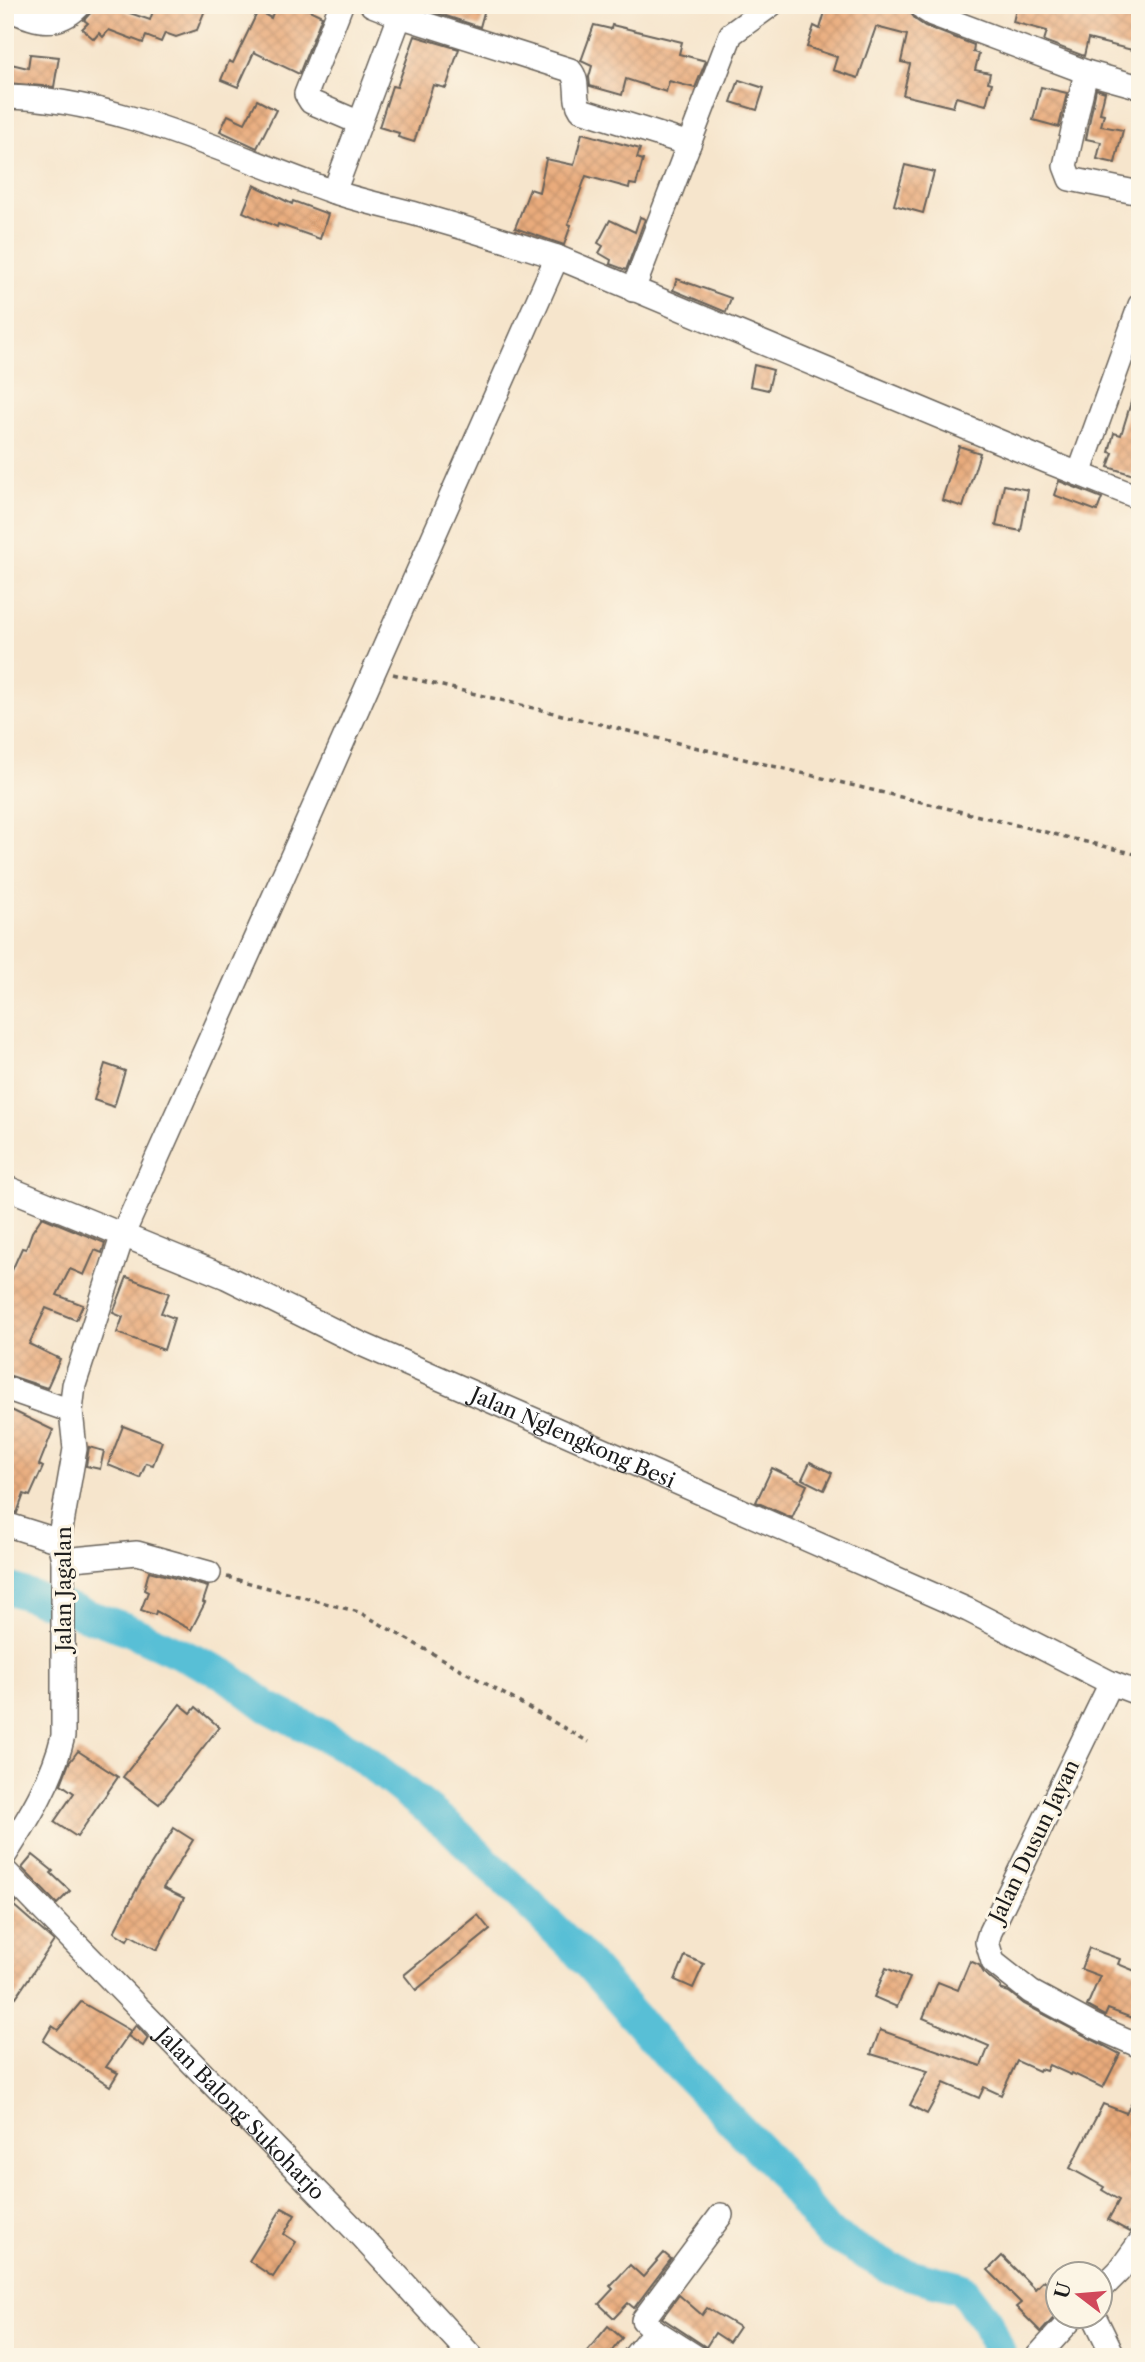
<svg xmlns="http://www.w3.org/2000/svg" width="1145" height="2362" viewBox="0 0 1145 2362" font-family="'Libre Caslon Text',serif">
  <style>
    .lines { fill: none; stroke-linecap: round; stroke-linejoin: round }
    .river { stroke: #58bfd6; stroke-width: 32 }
    .building { fill: url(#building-cross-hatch) }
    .minor-casing { stroke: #68625a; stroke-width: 26 }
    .path { stroke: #68625a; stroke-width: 3.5; stroke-dasharray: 5 5; stroke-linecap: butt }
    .minor { stroke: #fff; stroke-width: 23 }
    .labels { text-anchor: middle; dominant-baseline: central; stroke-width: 6; stroke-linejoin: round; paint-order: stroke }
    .street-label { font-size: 21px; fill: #1c1c1c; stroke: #fcf5e5 }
  </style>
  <defs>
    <pattern id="building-cross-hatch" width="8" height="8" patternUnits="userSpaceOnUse" patternTransform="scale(1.75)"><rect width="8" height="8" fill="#e9ab7b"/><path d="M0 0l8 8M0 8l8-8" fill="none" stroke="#c7936a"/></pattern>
  </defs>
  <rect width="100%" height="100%" fill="#fcf5e5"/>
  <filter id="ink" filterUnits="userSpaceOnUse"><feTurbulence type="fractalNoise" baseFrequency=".0143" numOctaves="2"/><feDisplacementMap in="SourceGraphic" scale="14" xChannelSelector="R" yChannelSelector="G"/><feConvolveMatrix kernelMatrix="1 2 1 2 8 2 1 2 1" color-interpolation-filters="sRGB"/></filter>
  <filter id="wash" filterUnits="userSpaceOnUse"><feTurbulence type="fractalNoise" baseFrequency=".00686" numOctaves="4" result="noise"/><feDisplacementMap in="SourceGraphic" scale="28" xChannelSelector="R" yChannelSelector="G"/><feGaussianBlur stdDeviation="1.57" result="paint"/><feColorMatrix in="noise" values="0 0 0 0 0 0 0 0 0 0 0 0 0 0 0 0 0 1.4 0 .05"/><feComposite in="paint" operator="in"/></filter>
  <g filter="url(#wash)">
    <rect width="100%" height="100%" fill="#f6e5cc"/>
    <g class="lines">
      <path class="river" d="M 5,1587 L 127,1629 L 224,1674 L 268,1707 L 355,1752 L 452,1829 L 575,1949 L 669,2056 L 771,2161 L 827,2232 L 893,2270 L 961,2288 L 986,2321 L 1001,2357"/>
    </g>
    <g id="blocks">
      <g class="building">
        <path d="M 94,5 L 125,5 L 124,11 L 150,20 L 155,5 L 207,5 L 197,30 L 176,37 L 165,33 L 161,42 L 146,36 L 143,43 L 109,30 L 103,37 L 99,33 L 94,39 L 82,29 L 88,23 L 84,20 L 93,10 Z"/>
        <path d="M 276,5 L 299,5 L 322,16 L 299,74 L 254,52 L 238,87 L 221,80 L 229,61 L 233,63 L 258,11 L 271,18 Z"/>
        <path d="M 412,5 L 486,5 L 480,27 Z"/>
        <path d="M 827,5 L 909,5 L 910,12 L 916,20 L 925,26 L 974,45 L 973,52 L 979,54 L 975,70 L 990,73 L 988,82 L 992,83 L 986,105 L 956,97 L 953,107 L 903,95 L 910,64 L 901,62 L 907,35 L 876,27 L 858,78 L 833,70 L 837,57 L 807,47 L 814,26 L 820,29 Z"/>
        <path d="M 1017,5 L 1140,5 L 1140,52 L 1088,39 L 1084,56 L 1044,41 L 1047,31 L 1013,22 Z"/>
        <path d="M 594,25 L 611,29 L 612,25 L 682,42 L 679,54 L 706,61 L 695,88 L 669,81 L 666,92 L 626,79 L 622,95 L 590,86 L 589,77 L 592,66 L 581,61 Z"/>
        <path d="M 415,36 L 459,49 L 446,88 L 433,85 L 414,142 L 398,137 L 399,133 L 379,127 L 392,86 L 397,87 Z"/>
        <path d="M 30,54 L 59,57 L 54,87 L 7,83 L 11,64 L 28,68 Z"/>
        <path d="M 739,80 L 764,88 L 757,110 L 731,102 Z"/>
        <path d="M 1041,87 L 1067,93 L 1059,127 L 1033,120 Z"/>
        <path d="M 1096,89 L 1105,92 L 1100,113 L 1104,114 L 1101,126 L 1123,130 L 1115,163 L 1097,159 L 1101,142 L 1086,139 Z"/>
        <path d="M 257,100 L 276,110 L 257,148 L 220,131 L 228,115 L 245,123 Z"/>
        <path d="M 582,133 L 640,149 L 637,158 L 643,160 L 636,185 L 630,184 L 629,188 L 586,176 L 568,224 L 571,225 L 564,245 L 515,228 L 530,189 L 539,192 L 546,159 L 574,165 Z"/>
        <path d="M 905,165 L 934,172 L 923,213 L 894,205 Z"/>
        <path d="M 254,185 L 292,204 L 293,201 L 328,214 L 320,239 L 278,224 L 277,227 L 243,212 Z"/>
        <path d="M 640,217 L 645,219 L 626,270 L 610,264 L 611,260 L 599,253 L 603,246 L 598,243 L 610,220 L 635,232 Z"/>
        <path d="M 677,279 L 731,298 L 726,312 L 673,290 Z"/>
        <path d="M 754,365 L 773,370 L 768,390 L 750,386 Z"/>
        <path d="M 1136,386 L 1140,386 L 1140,477 L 1108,467 L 1113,453 L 1109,452 L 1114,433 L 1121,435 Z"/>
        <path d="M 959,446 L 980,453 L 963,507 L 942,500 Z"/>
        <path d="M 1059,481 L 1102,498 L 1097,511 L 1054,495 Z"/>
        <path d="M 1004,485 L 1028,490 L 1021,531 L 996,526 Z"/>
        <path d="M 105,1064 L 125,1071 L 114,1107 L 94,1100 Z"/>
        <path d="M 42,1217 L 105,1243 L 102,1253 L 95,1250 L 84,1275 L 70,1269 L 57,1295 L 83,1305 L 76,1320 L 46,1308 L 29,1344 L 60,1359 L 47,1388 L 5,1374 L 5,1286 L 22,1248 L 26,1249 L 32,1232 Z"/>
        <path d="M 127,1277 L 169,1293 L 161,1313 L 174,1318 L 164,1350 L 117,1333 L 123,1317 L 113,1313 Z"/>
        <path d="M 5,1407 L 53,1430 L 39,1465 L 43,1467 L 30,1496 L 24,1494 L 17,1513 L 5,1510 Z"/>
        <path d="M 123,1426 L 162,1441 L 153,1465 L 146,1463 L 140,1478 L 108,1465 Z"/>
        <path d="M 89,1447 L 104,1451 L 100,1469 L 86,1466 Z"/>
        <path d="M 810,1462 L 832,1473 L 824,1490 L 802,1479 Z"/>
        <path d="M 772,1468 L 807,1485 L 792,1518 L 756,1502 Z"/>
        <path d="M 149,1571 L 208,1587 L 203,1602 L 205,1603 L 191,1630 L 156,1611 L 155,1615 L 141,1610 L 148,1592 L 144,1590 Z"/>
        <path d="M 180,1704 L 191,1713 L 196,1707 L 219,1727 L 159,1804 L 123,1777 Z"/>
        <path d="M 78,1751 L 118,1777 L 77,1837 L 54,1822 L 74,1793 L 61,1784 L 69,1763 Z"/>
        <path d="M 174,1828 L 193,1840 L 163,1888 L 184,1898 L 157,1950 L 130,1935 L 127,1940 L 114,1932 L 141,1881 Z"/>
        <path d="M 33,1855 L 53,1871 L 51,1873 L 70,1891 L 57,1904 L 22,1868 Z"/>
        <path d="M 5,1891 L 16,1902 L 13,1905 L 54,1941 L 16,1997 L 5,1989 Z"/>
        <path d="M 478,1915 L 490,1930 L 416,1990 L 404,1975 Z"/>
        <path d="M 1089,1948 L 1120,1959 L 1118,1964 L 1140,1973 L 1140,2021 L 1108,2009 L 1105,2016 L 1087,2006 L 1100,1976 L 1081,1969 Z"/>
        <path d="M 685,1956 L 704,1964 L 693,1988 L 675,1980 Z"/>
        <path d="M 970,1961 L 979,1965 L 984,1973 L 1001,1987 L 1000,1989 L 1009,1992 L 1024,2004 L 1120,2054 L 1103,2088 L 1072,2073 L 1071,2075 L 1049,2065 L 1046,2071 L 1040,2069 L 1039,2071 L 1017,2061 L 1001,2095 L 984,2087 L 979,2098 L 944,2083 L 927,2114 L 910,2105 L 928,2071 L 871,2054 L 880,2030 L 981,2066 L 989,2046 L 923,2018 L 938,1982 L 958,1990 Z"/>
        <path d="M 886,1968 L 910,1978 L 897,2007 L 874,1997 Z"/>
        <path d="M 81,2002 L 131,2031 L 106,2067 L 118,2073 L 110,2086 L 43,2041 L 52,2026 L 58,2030 Z"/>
        <path d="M 136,2025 L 148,2038 L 143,2046 L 128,2036 Z"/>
        <path d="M 1140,2086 L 1140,2219 L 1130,2232 L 1108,2220 L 1119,2200 L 1102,2190 L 1104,2187 L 1070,2168 L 1103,2104 L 1126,2113 Z"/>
        <path d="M 282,2208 L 295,2215 L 284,2234 L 296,2242 L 273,2277 L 249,2261 Z"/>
        <path d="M 664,2253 L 671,2259 L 634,2308 L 628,2303 L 614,2318 L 599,2304 L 613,2289 L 610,2286 L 630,2265 L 643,2277 Z"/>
        <path d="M 1002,2256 L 1035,2289 L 1044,2280 L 1058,2293 L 1058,2313 L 1041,2332 L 1016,2307 L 1021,2303 L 988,2270 Z"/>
        <path d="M 679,2295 L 702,2315 L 707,2308 L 739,2327 L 729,2342 L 715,2333 L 706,2347 L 662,2318 Z"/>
        <path d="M 608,2326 L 622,2338 L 607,2357 L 582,2357 Z"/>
      </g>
    </g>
  </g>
  <g filter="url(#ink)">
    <use href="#blocks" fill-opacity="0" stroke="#68625a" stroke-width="2"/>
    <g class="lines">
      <g class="minor-casing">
        <g id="minor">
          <path d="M 341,5 L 306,94 L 311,102 L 360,123"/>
          <path d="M 372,5 L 400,16 L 570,70 C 581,82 572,97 581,110 L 689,144"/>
          <path d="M 923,5 L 924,9 L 932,14 L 1086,72 L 1140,87"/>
          <path d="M 5,8 C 34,19 54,31 80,5"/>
          <path d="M 1086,72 L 1065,166 L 1070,179 L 1140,193"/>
          <path d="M 5,97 C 115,98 229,155 331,191 C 360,201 390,207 419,215 C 465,228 511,242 557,257 L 1046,461 L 1140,498"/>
          <path d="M 334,192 L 400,16"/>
          <path d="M 633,290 L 731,34 L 771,5"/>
          <path d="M 1079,474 L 1140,305"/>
          <path id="s1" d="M 5,1187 L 226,1277 L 359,1343 L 968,1610 L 1111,1683 L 1140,1694"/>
          <path d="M 5,1388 L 71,1411"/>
          <path d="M 5,1524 L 59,1541"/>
          <path d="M 63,1560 L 137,1553 L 209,1573"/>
          <path d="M 1111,1683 L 990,1932 L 987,1942 L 993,1962 L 1031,1992 L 1094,2026 L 1140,2046"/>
          <path d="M 5,1855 C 29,1818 53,1779 63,1736 L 63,1560 L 59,1541 L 75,1449 L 71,1411 L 74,1385 L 123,1234 L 302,834 L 557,257"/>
          <path id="s2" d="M 5,1871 L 359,2234 L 472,2357"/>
          <path d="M 1100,2290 L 1119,2271 L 1140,2242"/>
          <path d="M 1094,2316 L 1114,2357"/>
          <path d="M 634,2357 L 655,2331"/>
          <path d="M 696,2357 L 655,2331 L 643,2320 L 721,2215"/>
          <path d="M 1037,2357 L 1074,2316"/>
        </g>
      </g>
      <g class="path">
        <path d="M 393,674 L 1140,855"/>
        <path d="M 227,1577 L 359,1612 L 589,1742"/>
      </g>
      <use href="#minor" class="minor"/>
    </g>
  </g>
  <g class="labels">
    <g class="street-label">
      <text stroke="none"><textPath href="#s1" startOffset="621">Jalan Nglengkong Besi</textPath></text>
      <text transform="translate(63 1589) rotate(-90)">Jalan Jagalan</text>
      <text transform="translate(1034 1841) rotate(-64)">Jalan Dusun Jayan</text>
      <text stroke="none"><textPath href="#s2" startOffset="338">Jalan Balong Sukoharjo</textPath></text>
    </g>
  </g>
  <rect width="1145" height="2362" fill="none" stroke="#fcf5e5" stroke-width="28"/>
  <g transform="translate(1079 2295) rotate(286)"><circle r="33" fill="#fcf5e5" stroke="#a29e95" stroke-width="2"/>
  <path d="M0-5L12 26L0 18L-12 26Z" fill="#d1495b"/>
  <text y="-10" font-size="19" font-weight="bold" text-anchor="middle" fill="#1c1c1c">U</text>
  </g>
</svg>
